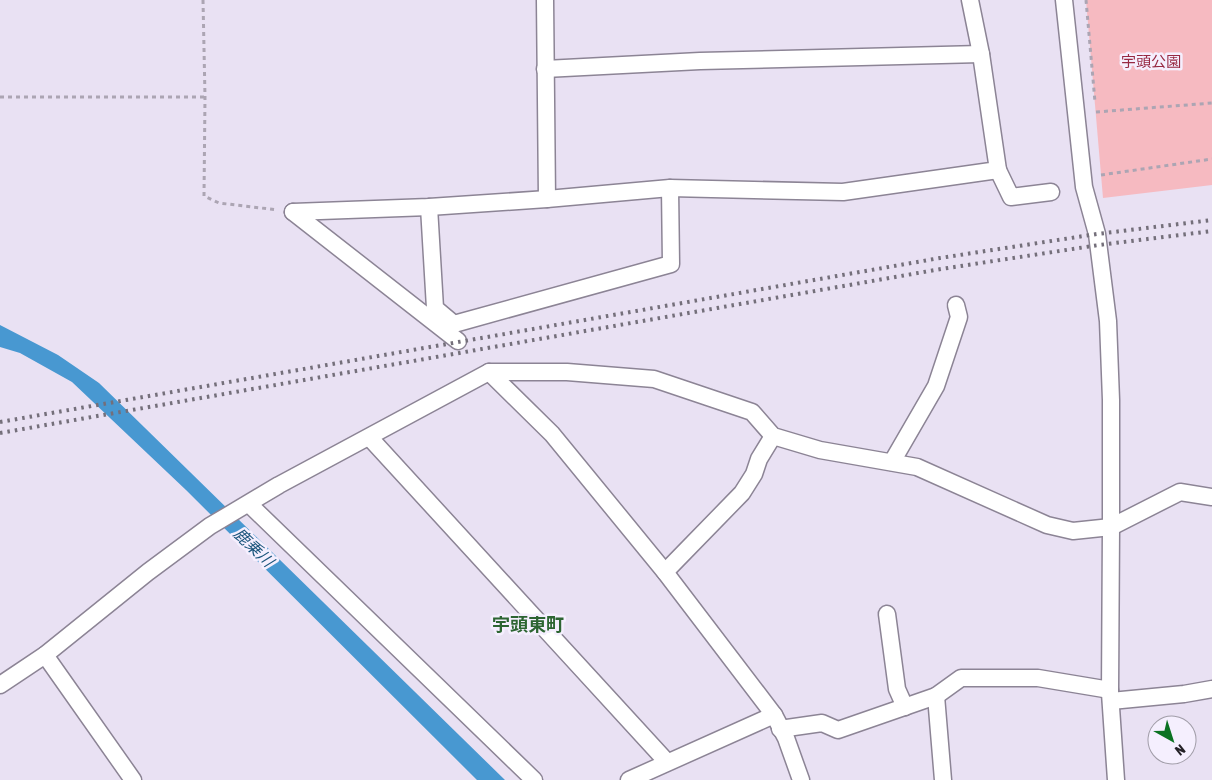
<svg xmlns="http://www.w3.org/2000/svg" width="1212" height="780" viewBox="0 0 1212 780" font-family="'Asap Condensed','Noto Sans JP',sans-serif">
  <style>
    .green { fill: #f6bac1 }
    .water { fill: #4898d1 }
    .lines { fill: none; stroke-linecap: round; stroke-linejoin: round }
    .minor-casing { stroke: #8c8495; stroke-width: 19 }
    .path { stroke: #aca5b3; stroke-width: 3; stroke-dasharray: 4 4; stroke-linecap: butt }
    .minor { stroke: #fff; stroke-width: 16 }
    .rail { stroke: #746f7a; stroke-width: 4; stroke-dasharray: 2.5 5; stroke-linecap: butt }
    .labels { text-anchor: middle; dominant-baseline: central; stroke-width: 5; stroke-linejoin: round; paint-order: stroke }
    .park-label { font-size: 15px; fill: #972943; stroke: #f5effe }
    .water-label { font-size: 16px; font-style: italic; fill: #1b557c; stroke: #f5effe }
    .quarter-label { font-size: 18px; font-weight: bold; fill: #2d6532; stroke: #f5effe }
  </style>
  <rect width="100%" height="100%" fill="#e9e1f3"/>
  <path class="green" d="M 1086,0 L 1212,0 L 1212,185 L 1103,198 Z"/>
  <path class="water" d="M 0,325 L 58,355 L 99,383 L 505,780 L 477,780 L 186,490 L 72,382 L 20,353 L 0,347 Z"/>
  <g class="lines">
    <g class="minor-casing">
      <g id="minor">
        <path d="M 545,0 L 547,199"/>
        <path d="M 1064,0 L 1084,187 L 1097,234 L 1108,321 L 1111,400 L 1111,527 L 1110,693 L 1116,780"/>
        <path d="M 545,69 L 700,61 L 981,54"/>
        <path d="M 998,170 L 1011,197 L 1051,192"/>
        <path d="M 429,207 L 435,308 L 454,324 L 671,264 L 670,188"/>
        <path d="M 293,212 L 429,207 L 547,199 L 670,188 L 843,192 L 998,170 L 981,54 L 970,0"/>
        <path d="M 293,212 L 458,341"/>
        <path d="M 489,372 L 552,434 L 665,572 L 774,715 L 786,738 L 801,780"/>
        <path d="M 370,438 L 667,762"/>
        <path d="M 892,462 L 936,386 L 959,317 L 956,305"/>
        <path d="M 249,504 L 534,780"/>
        <path d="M 665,572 L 742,493 L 754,474 L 759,459 L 773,436"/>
        <path d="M 887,614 L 897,689 L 905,707"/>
        <path d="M 45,655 L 133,780"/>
        <path d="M 0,685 L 45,655 L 148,572 L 210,526 L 279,485 L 489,372 L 567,372 L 654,379 L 752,412 L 773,436 L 820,450 L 917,467 L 1047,525 L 1073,531 L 1111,527 L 1180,492 L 1212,497"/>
        <path d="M 936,696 L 943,780"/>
        <path d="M 1111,701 L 1184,694 L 1212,689"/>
        <path d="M 780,729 L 822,723 L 838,730 L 936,696 L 961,678 L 1038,678 L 1110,690"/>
        <path d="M 629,780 L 774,715"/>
      </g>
    </g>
    <g class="path">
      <path d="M 203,0 L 205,97 L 204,196 L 219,203 L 278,210"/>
      <path d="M 1086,0 L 1095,102"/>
      <path d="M 0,97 L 205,97"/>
      <path d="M 1096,112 L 1212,103"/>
      <path d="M 1101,175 L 1212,159"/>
    </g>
    <use href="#minor" class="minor"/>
    <g class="rail">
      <path d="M 0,422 L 940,258 L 1097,234 L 1212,220"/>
      <path d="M 0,433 L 941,269 L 1099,245 L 1212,231"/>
    </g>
  </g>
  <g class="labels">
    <g class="park-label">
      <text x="1151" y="61">宇頭公園</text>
    </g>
    <g class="water-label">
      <text transform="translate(254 547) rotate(44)">鹿乗川</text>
    </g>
    <g class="quarter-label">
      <text x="528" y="624">宇頭東町</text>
    </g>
  </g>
  <g transform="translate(1172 740) rotate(141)"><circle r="24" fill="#f5effe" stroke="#a19da8"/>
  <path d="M0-4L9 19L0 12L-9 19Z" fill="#0b7222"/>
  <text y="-8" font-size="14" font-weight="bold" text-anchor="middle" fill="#242127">N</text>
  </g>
</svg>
